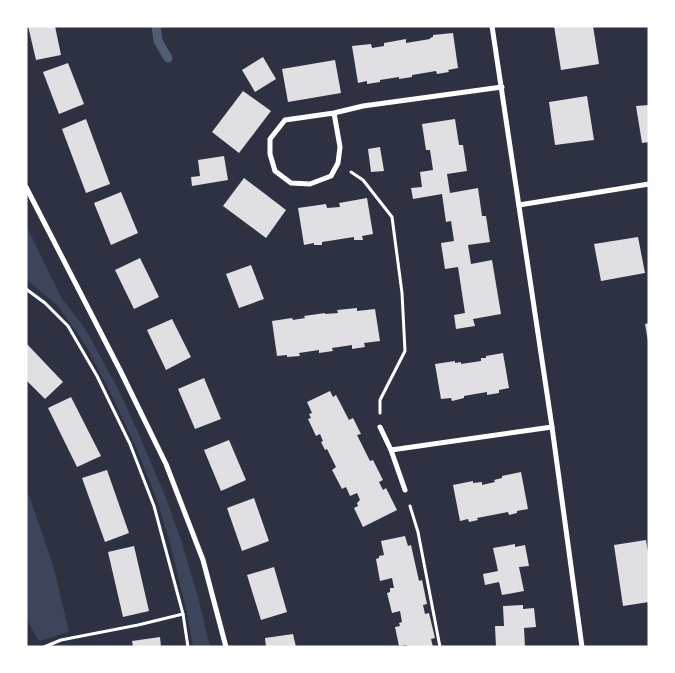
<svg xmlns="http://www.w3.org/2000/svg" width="675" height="673" viewBox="0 0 675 673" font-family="'Archivo Narrow',sans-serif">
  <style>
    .green { fill: #3c4559 }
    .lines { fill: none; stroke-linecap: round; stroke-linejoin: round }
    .stream { stroke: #4f5d75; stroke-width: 9 }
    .building { fill: #e0e0e3 }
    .path { stroke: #fff; stroke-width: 3 }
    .minor { stroke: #fff; stroke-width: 5 }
  </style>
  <rect width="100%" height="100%" fill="#2d3142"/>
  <g class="green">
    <path d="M 26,225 L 61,297 L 86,330 L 117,387 L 137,430 L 166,498 L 181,540 L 198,597 L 210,647 L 193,647 L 187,613 L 171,547 L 158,503 L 135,445 L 112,396 L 86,346 L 58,306 L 26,279 Z"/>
    <path d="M 26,491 L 30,498 L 54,568 L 69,632 L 39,641 L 26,618 Z"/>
  </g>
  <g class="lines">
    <path class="stream" d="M 156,26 L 158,41 L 168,58"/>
  </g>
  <g class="building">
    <path d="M 28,26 L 55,26 L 61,55 L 36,60 Z"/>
    <path d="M 554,26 L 593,26 L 599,64 L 561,70 Z"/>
    <path d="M 453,33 L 458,68 L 448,70 L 449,72 L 437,74 L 436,71 L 412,75 L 412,77 L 399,79 L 399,77 L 380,80 L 380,82 L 367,84 L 367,81 L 358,83 L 352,46 L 371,44 L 372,48 L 384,46 L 384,43 L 406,39 L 406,43 L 430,39 L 430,38 L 433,37 L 433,35 Z"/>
    <path d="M 263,57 L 276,79 L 255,92 L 242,70 Z"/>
    <path d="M 335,60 L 341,93 L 288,102 L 282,69 Z"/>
    <path d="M 68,63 L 84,104 L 59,114 L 43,72 Z"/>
    <path d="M 243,91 L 271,111 L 239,153 L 212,132 Z"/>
    <path d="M 587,96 L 594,140 L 555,145 L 549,102 Z"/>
    <path d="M 649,105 L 649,142 L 642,143 L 636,106 Z"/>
    <path d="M 86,119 L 110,184 L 86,193 L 62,129 Z"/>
    <path d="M 455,119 L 459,145 L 463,145 L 467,171 L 447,174 L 450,193 L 478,188 L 482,216 L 486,216 L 490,242 L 468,245 L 471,264 L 492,260 L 501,314 L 473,319 L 475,326 L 456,329 L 454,315 L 465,313 L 458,267 L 445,269 L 441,243 L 454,241 L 451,221 L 446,222 L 442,194 L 413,199 L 411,188 L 422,187 L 420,172 L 433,170 L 430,150 L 426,150 L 422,124 Z"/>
    <path d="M 380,147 L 384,171 L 371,172 L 368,149 Z"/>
    <path d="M 224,156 L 228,180 L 192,186 L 191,177 L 200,176 L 198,160 Z"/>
    <path d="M 244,178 L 286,210 L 266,238 L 223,206 Z"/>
    <path d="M 121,192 L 138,233 L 111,245 L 94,203 Z"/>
    <path d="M 367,198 L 373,234 L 362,236 L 363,240 L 354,240 L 354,237 L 322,242 L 322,245 L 314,245 L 314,243 L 304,245 L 298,208 L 326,204 L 327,208 L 340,207 L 339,203 Z"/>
    <path d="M 638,237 L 645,273 L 601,281 L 594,244 Z"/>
    <path d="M 140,258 L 159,297 L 134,309 L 115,270 Z"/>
    <path d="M 251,265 L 264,299 L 239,308 L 226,274 Z"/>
    <path d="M 357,308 L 357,311 L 375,309 L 380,341 L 364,343 L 365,347 L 352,349 L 352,345 L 332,348 L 333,351 L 319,353 L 319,350 L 299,353 L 300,356 L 287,357 L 287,355 L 277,356 L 272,321 L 292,318 L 293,320 L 305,318 L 304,316 L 325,313 L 325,314 L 338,313 L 337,310 Z"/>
    <path d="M 172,319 L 191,357 L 166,370 L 147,330 Z"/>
    <path d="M 649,323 L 649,341 L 648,341 L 645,324 Z"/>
    <path d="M 26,343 L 63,382 L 45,399 L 26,380 Z"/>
    <path d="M 503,353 L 509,388 L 499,390 L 499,393 L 487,395 L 487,392 L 475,394 L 464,396 L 464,398 L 452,401 L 451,398 L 441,399 L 435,364 L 455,361 L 455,363 L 461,362 L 461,364 L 481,361 L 481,358 L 486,358 L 486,356 Z"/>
    <path d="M 204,378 L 221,419 L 195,429 L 178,389 Z"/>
    <path d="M 330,391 L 333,397 L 336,395 L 349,420 L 353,418 L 361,434 L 357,435 L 370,461 L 373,460 L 383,480 L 379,482 L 383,490 L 386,488 L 397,510 L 363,527 L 354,508 L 358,506 L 357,503 L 360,500 L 357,493 L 350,496 L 346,487 L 342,489 L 332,470 L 336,467 L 327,449 L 325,450 L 321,442 L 323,441 L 320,434 L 316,436 L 308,419 L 311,418 L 309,414 L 312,413 L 307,402 Z"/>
    <path d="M 71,397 L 101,456 L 77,467 L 48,408 Z"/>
    <path d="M 229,440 L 246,480 L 221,491 L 204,450 Z"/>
    <path d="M 107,470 L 129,533 L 105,542 L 82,478 Z"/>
    <path d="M 521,472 L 528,509 L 517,511 L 517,513 L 509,515 L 508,512 L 477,518 L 478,520 L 469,522 L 468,519 L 460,521 L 453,485 L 473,481 L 473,483 L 482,482 L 482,485 L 495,482 L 494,480 L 502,478 L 502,476 Z"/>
    <path d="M 254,498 L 269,541 L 242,551 L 227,508 Z"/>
    <path d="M 405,536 L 408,546 L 411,545 L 419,581 L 422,580 L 427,604 L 423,605 L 425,614 L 429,613 L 435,638 L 431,639 L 433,647 L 407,647 L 407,645 L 399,646 L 395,627 L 400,626 L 399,623 L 402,622 L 400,611 L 392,613 L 387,593 L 390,592 L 390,588 L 394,588 L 392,578 L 380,581 L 376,559 L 379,558 L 379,556 L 384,555 L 381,541 Z"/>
    <path d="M 646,540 L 649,558 L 649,602 L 623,606 L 614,545 Z"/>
    <path d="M 515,544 L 515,547 L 525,545 L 529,566 L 519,567 L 524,591 L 502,595 L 499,582 L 485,585 L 483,574 L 498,571 L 493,548 Z"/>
    <path d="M 134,546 L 149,611 L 123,617 L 108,552 Z"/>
    <path d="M 274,567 L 287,612 L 261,620 L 247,575 Z"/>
    <path d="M 523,605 L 523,609 L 534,608 L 536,627 L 524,628 L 525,647 L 496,647 L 495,626 L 504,626 L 503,606 Z"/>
    <path d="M 293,634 L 296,647 L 266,647 L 265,638 Z"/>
    <path d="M 160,637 L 161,647 L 133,647 L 132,641 Z"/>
  </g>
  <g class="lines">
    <g class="path">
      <path d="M 351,172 L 363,180 L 392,217 L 402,293 L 405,351 L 380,400 L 380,413"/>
      <path d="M 26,289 L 45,303 L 68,326 L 97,376 L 130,444 L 154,506 L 183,614 L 188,647"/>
      <path d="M 410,506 L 418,532 L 440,647"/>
      <path d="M 44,647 L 61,640 L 138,625 L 183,614"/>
    </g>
    <g class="minor">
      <path d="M 492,26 L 552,427 L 582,647"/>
      <path d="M 334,113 L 340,147 L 338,163 L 331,176 L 310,184 L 291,183 L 275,171 L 270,154 L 270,139 L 285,120 L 334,113 L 363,106 L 502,87"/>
      <path d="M 26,187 L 121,372 L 166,464 L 203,560 L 226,647"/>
      <path d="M 519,205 L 649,184"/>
      <path d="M 380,427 L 391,450 L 405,490"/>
      <path d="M 391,450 L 552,427"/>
    </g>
  </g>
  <rect width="675" height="673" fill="none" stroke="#ffffff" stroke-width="55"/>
</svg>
